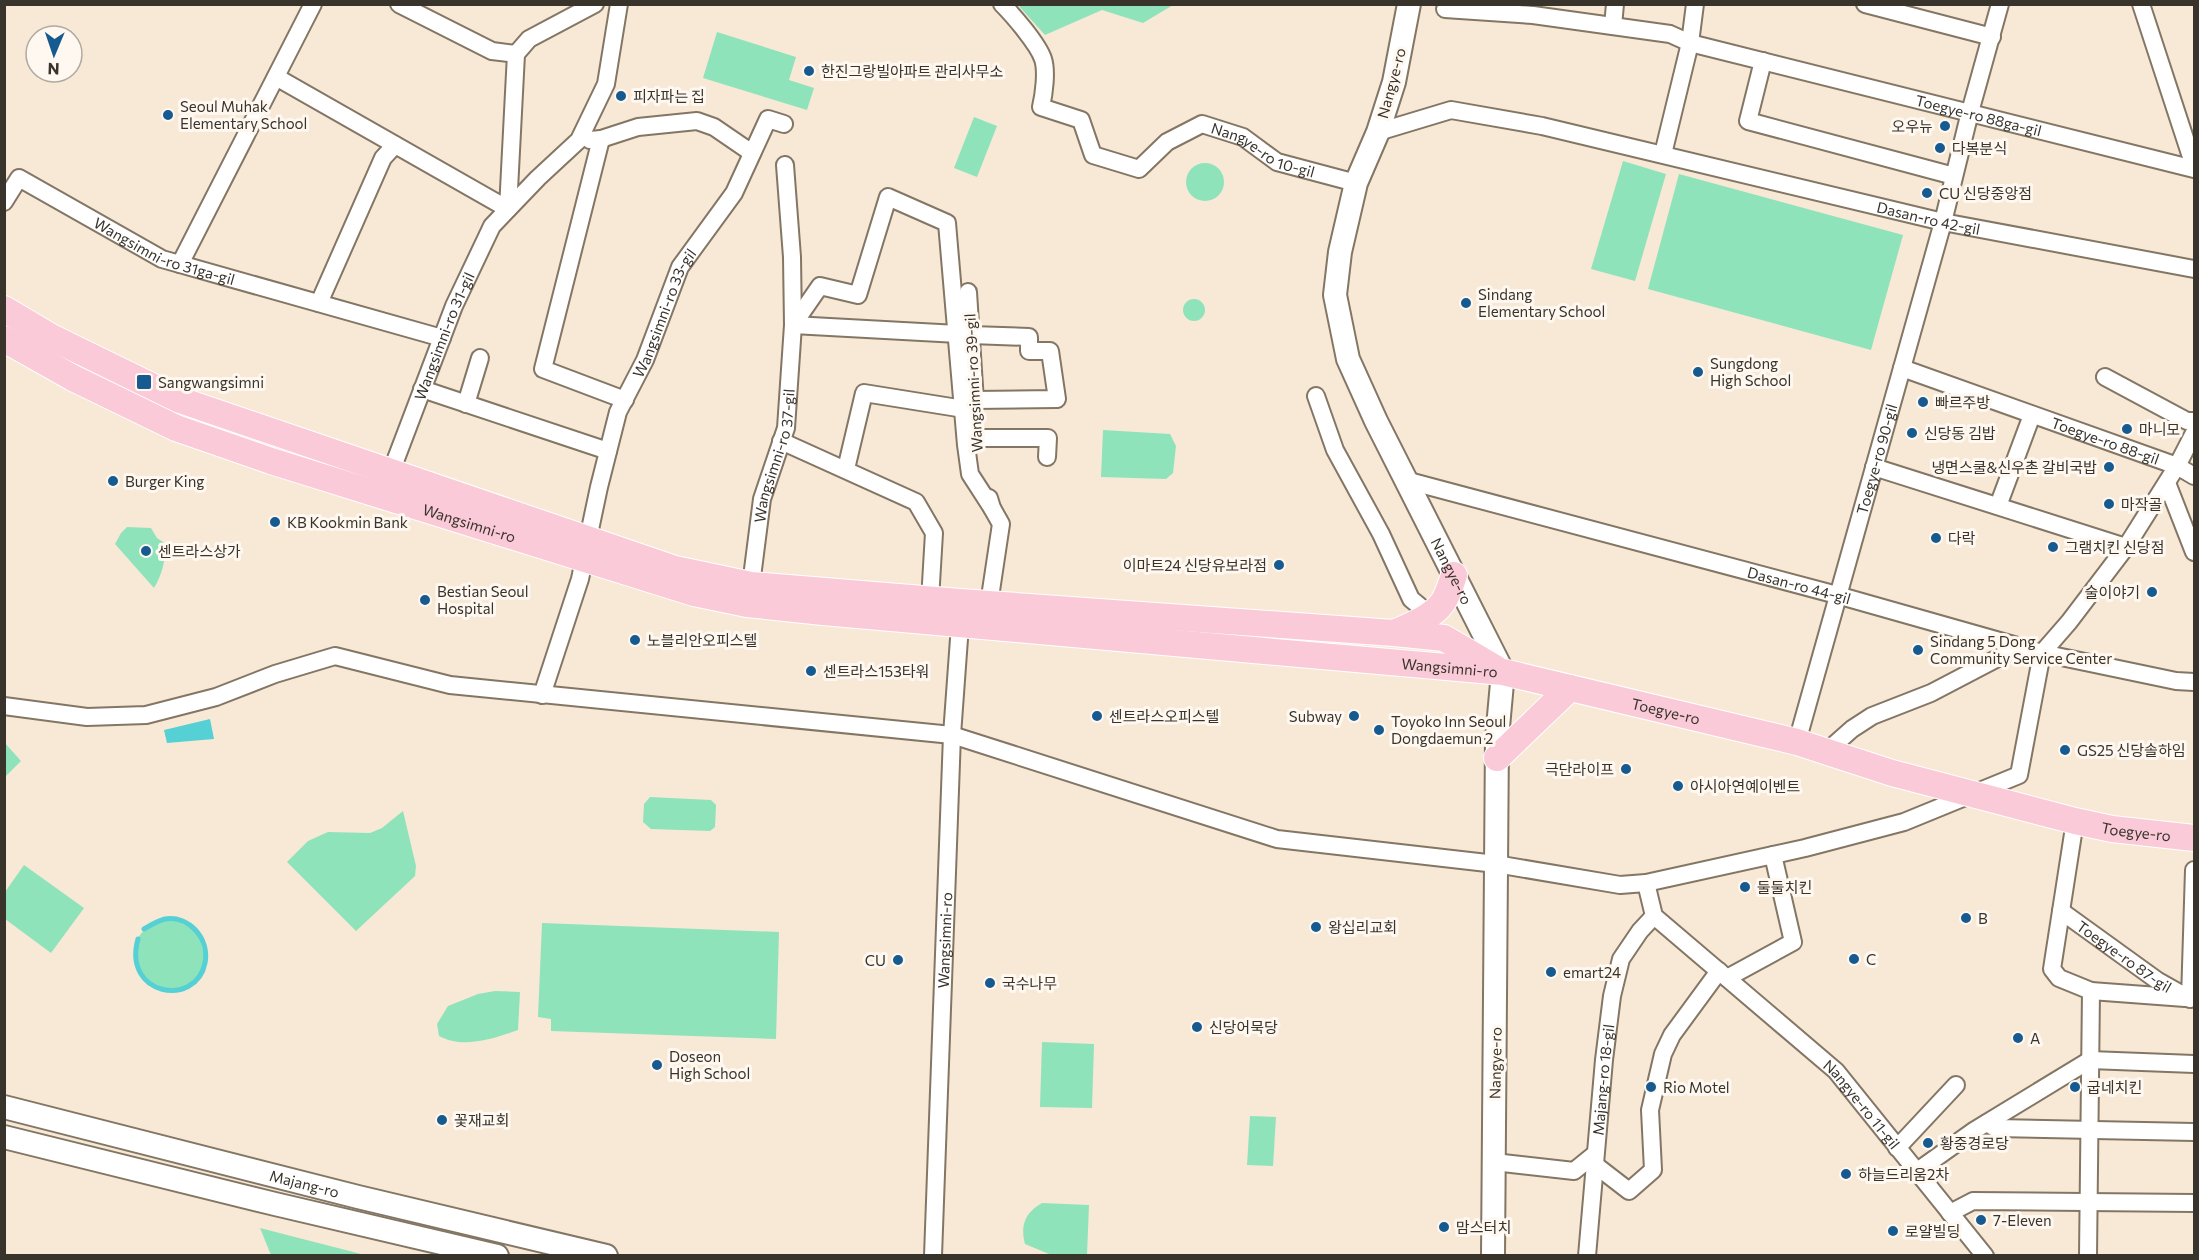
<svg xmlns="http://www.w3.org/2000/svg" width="2199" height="1260" viewBox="0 0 2199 1260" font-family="Commissioner,'Noto Sans KR',sans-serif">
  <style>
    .green { fill: #8fe3ba }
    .water { fill: #55d0d4 }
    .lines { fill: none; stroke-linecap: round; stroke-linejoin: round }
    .stream { stroke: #55d0d4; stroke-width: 5 }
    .street-casing { stroke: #837664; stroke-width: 20 }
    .secondary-casing { stroke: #837664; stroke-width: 26 }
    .primary-casing { stroke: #fff; stroke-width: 28 }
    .street { stroke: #fff; stroke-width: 16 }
    .secondary { stroke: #fff; stroke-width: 22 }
    .primary { stroke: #fbcad9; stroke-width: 26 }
    .poi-dot { fill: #165a8f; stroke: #fef8f0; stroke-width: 2 }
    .labels { text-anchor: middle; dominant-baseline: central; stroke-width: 6; stroke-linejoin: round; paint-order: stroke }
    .poi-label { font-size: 15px; fill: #38332b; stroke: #fef8f0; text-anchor: start }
    .street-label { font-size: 15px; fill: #38332b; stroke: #fef8f0 }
  </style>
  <rect width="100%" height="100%" fill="#f8e9d6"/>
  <g class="green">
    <path d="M 1018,5 L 1173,5 L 1143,23 L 1102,10 L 1045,35 Z"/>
    <path d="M 717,32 L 796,57 L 789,80 L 814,88 L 807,110 L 703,78 Z"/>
    <path d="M 974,117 L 997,126 L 977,177 L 954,168 Z"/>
    <path d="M 1623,161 L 1666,174 L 1635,281 L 1591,269 Z"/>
    <circle cx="1205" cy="182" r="19"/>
    <path d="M 1679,174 L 1903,235 L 1871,350 L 1648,289 Z"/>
    <circle cx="1194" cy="310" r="11"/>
    <path d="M 1103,430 L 1170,434 L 1176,446 L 1173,473 L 1166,479 L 1101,477 Z"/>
    <path d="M 127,527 L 151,528 L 157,538 L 166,544 C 165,560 163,573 154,588 L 115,544 L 121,533 Z"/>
    <path d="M 5,743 L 21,761 L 5,777 Z"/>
    <path d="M 650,797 L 711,800 L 716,805 L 715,827 L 710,831 L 651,829 L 643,822 L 644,804 Z"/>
    <path d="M 403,811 L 416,866 L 415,876 L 356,931 L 287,862 L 308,841 L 328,832 L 370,833 L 382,828 Z"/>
    <path d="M 24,865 L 84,908 L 51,953 L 5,919 L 5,892 Z"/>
    <circle cx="170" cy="955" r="36"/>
    <path d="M 542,923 L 779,932 L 776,1039 L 551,1031 L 551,1019 L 538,1017 Z"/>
    <path d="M 495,991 L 520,992 L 518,1030 C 493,1039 463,1049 439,1036 L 437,1024 L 448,1006 L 478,994 Z"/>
    <path d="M 1042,1042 L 1094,1044 L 1092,1108 L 1040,1107 Z"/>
    <path d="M 1250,1116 L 1276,1117 L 1273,1166 L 1247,1165 Z"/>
    <path d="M 1042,1203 L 1089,1205 L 1087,1255 L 1049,1254 L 1025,1244 C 1020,1225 1025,1213 1042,1203 Z"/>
    <path d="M 260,1228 L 365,1255 L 271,1255 Z"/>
  </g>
  <path class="water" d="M 210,719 L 214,739 L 167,743 L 164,730 Z"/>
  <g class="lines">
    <path class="stream" d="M 138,939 C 122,996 196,1008 205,963 C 210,939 189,915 165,919 C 157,921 151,925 144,929"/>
    <g class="street-casing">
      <g id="street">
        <path d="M 399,4 L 492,51 L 516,54"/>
        <path id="s1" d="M 1002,4 C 1013,15 1038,44 1043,59 C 1047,71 1044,94 1041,107 L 1081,120 L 1093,155 L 1139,169 L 1167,142 L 1202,124 L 1243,137 L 1277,162 L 1356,183"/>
        <path d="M 1865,4 L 1992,37"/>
        <path d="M 2141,4 L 2194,166"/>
        <path id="s2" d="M 1445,9 L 1533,15 L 1670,34 L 1690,43 L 2194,169"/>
        <path d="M 1613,26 L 1615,4"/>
        <path d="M 516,54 L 529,39 L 595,4"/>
        <path d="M 1763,61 L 1748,121 L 1954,176"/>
        <path d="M 276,77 L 508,209 L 516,54"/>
        <path id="s3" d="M 1378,132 L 1451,110 L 1542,126 L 1943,222 L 2194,269"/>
        <path d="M 601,139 L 543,369 L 625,400"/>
        <path d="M 590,140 L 601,139 L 638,127 L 697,121 L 714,127 L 752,153"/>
        <path d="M 1663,154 L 1690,43 L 1695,4"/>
        <path id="s4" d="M 4,202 L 19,178 L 162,259 L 442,338"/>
        <path d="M 180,264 L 313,4"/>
        <path d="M 968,292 L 975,402"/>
        <path d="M 319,303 L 383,158 L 395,145"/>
        <path d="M 793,325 L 820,286 L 858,295 L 888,197 L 947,223 L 966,445 L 970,474 L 992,508"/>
        <path d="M 793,325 L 958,334"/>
        <path d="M 971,335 L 1029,337 L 1029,351 L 1050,351 L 1057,399 L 974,400"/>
        <path id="s5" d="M 1902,368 L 2177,466 L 2194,476"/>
        <path d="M 2105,377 L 2187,421 L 2194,421"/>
        <path d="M 422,389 L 608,451"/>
        <path d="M 1316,396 L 1335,450 L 1381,534 L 1411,599 L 1429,614"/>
        <path d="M 466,404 L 480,358"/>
        <path d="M 976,438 L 1048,438 L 1047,457"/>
        <path d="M 781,441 L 916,502 L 934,533 L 930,600"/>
        <path d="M 1874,467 L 2126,547"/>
        <path d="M 846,469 L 864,393 L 964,409"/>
        <path id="s6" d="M 391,472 L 454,306 L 492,226 L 538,178 L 579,140 L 606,84 L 619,4"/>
        <path id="s7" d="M 1405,480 L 1837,595 L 2042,653 L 2176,681 L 2194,682"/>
        <path d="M 2167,483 L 2194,552"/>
        <path d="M 989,498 L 992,508 L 1001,524 L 989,604"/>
        <path d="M 1998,506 L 2032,415"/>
        <path id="s8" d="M 588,539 L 599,487 L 618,412 L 645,360 L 680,267 L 734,193 L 768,119 L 784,124"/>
        <path id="s9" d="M 751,585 L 762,499 L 786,428 L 793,325 L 792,257 L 785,165"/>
        <path d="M 542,695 L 580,579 L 584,560"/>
        <path d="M 4,706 L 87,717 L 146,715 L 216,697 L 275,674 L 335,656 L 450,685 L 952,735 L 1277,839 L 1496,864 L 1620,885 L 1646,883 L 1805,848 L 1904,822 L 2019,775 L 2042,653 L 2069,622 L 2126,547 L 2177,466 L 2194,433"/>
        <path id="s10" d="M 1797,742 L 1943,222 L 1970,112 L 2000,4"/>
        <path d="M 1826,752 L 1852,729 L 1872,716 L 1931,693 L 2019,647"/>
        <path d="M 2075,821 L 2052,969 L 2059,978 L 2091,991 L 2088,1256"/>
        <path id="s11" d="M 1646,883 L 1654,916 L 1836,1071 L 1985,1256"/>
        <path id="s12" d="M 2061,911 L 2158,981 L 2190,999 L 2194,870"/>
        <path d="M 1727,978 L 1793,942 L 1773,855"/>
        <path d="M 2091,991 L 2185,998"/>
        <path d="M 1987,1123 L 1995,1128 L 2194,1132"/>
        <path d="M 1897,1148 L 1956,1085"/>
        <path d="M 1494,1162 L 1574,1171 L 1595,1154"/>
        <path d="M 1594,1164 L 1629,1191 L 1653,1170 L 1650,1110 L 1663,1054 L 1672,1035 L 1719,971"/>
        <path d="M 1916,1172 L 1975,1130 L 2090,1060 L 2194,1064"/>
        <path d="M 1950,1213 L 1973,1201 L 2194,1203"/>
        <path id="s13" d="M 933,1256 L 952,735 L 960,625"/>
        <path id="s14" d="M 1587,1256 L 1604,1060 L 1612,996 L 1621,959 L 1640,931 L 1654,916"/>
      </g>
    </g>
    <g class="secondary-casing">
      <g id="secondary">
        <path id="s15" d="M 1409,4 L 1394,82 L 1378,132 L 1356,183 L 1340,252 L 1335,295 L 1348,359 L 1376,421 L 1503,672 L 1497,738 L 1493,1256"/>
        <path id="s16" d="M 4,1107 L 358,1197 L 606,1256"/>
        <path d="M 4,1137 L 275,1204 L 497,1256"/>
      </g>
    </g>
    <g class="primary-casing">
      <g id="primary">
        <path d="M 4,309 L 51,337 L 180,400 L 675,569 L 751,585 L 960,602 L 1394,633 L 1444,638 L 1495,668"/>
        <path id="s17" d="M 4,339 L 73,378 L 176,428 L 271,461 L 694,593 L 747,604 L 823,612 L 1503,672 L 1797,742 L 1892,773 L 2075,821 L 2112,829 L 2194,838"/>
        <path d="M 1394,633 C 1410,626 1433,617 1443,602 C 1448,595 1451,584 1454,575"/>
        <path d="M 1497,758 L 1570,688"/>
      </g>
    </g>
    <use href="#street" class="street"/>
    <use href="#secondary" class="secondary"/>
    <use href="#primary" class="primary"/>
  </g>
  <g class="poi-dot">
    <circle cx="809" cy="71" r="6"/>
    <circle cx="621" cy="96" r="6"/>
    <circle cx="168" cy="115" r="6"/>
    <circle cx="1945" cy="126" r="6"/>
    <circle cx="1940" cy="148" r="6"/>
    <circle cx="1927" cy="193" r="6"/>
    <circle cx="1466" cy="303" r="6"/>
    <circle cx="1698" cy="372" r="6"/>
    <rect x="136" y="374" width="16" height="16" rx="3"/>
    <circle cx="1923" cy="402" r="6"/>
    <circle cx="2127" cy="429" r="6"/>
    <circle cx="1912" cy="433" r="6"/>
    <circle cx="2109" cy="467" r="6"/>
    <circle cx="113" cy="481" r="6"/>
    <circle cx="2109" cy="504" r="6"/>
    <circle cx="275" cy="522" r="6"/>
    <circle cx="1936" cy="538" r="6"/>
    <circle cx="2053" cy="547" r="6"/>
    <circle cx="146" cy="551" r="6"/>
    <circle cx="1279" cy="565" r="6"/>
    <circle cx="2152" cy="592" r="6"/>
    <circle cx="425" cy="600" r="6"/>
    <circle cx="635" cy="640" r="6"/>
    <circle cx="1918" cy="650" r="6"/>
    <circle cx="811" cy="671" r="6"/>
    <circle cx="1097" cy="716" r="6"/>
    <circle cx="1354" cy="716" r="6"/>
    <circle cx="1379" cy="730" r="6"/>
    <circle cx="2065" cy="750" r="6"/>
    <circle cx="1626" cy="769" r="6"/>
    <circle cx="1678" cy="786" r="6"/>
    <circle cx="1745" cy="887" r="6"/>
    <circle cx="1966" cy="918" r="6"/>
    <circle cx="1316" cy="927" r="6"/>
    <circle cx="1854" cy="959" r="6"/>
    <circle cx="898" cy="960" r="6"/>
    <circle cx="1551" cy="972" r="6"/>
    <circle cx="990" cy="983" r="6"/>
    <circle cx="1197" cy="1027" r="6"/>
    <circle cx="2018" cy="1038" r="6"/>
    <circle cx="657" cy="1065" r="6"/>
    <circle cx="1651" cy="1087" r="6"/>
    <circle cx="2075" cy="1087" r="6"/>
    <circle cx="442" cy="1120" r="6"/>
    <circle cx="1928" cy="1143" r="6"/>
    <circle cx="1846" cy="1174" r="6"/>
    <circle cx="1981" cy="1220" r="6"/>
    <circle cx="1444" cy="1227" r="6"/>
    <circle cx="1893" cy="1231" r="6"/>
  </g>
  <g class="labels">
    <g class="poi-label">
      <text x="821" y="71">한진그랑빌아파트 관리사무소</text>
      <text x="633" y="96">피자파는 집</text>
      <text x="180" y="106">Seoul Muhak<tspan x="180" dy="17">Elementary School</tspan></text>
      <text x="1933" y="126" text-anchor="end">오우뉴</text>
      <text x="1952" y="148">다복분식</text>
      <text x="1939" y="193">CU 신당중앙점</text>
      <text x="1478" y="294">Sindang<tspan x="1478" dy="17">Elementary School</tspan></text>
      <text x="1710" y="363">Sungdong<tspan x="1710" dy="17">High School</tspan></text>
      <text x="158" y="382">Sangwangsimni</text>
      <text x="1935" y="402">빠르주방</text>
      <text x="2139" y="429">마니모</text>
      <text x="1924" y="433">신당동 김밥</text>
      <text x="2097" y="467" text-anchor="end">냉면스쿨&amp;신우촌 갈비국밥</text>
      <text x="125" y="481">Burger King</text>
      <text x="2121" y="504">마작골</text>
      <text x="287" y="522">KB Kookmin Bank</text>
      <text x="1948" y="538">다락</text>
      <text x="2065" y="547">그램치킨 신당점</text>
      <text x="158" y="551">센트라스상가</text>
      <text x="1267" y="565" text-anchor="end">이마트24 신당유보라점</text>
      <text x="437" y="591">Bestian Seoul<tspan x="437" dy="17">Hospital</tspan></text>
      <text x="2140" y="592" text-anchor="end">술이야기</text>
      <text x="647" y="640">노블리안오피스텔</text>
      <text x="1930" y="641">Sindang 5 Dong<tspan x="1930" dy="17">Community Service Center</tspan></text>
      <text x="823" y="671">센트라스153타워</text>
      <text x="1109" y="716">센트라스오피스텔</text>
      <text x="1342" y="716" text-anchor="end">Subway</text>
      <text x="1391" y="721">Toyoko Inn Seoul<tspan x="1391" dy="17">Dongdaemun 2</tspan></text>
      <text x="2077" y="750">GS25 신당솔하임</text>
      <text x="1614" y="769" text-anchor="end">극단라이프</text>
      <text x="1690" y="786">아시아연예이벤트</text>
      <text x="1757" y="887">둘둘치킨</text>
      <text x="1978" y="918">B</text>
      <text x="1328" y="927">왕십리교회</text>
      <text x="1866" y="959">C</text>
      <text x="886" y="960" text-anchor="end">CU</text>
      <text x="1563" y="972">emart24</text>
      <text x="1002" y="983">국수나무</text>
      <text x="1209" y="1027">신당어묵당</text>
      <text x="2030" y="1038">A</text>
      <text x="669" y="1056">Doseon<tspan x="669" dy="17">High School</tspan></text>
      <text x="1663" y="1087">Rio Motel</text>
      <text x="2087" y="1087">굽네치킨</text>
      <text x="454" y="1120">꽃재교회</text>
      <text x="1940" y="1143">황중경로당</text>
      <text x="1858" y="1174">하늘드리움2차</text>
      <text x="1993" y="1220">7-Eleven</text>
      <text x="1456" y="1227">맘스터치</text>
      <text x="1905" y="1231">로얄빌딩</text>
    </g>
    <g class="street-label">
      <text transform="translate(1391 83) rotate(-75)">Nangye-ro</text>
      <text stroke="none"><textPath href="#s2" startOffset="546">Toegye-ro 88ga-gil</textPath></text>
      <text stroke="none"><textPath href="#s1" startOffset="390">Nangye-ro 10-gil</textPath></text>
      <text stroke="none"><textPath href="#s3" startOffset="566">Dasan-ro 42-gil</textPath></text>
      <text stroke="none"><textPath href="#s4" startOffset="192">Wangsimni-ro 31ga-gil</textPath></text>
      <text stroke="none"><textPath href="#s8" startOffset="240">Wangsimni-ro 33-gil</textPath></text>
      <text stroke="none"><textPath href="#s6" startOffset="146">Wangsimni-ro 31-gil</textPath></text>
      <text transform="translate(973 383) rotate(-93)">Wangsimni-ro 39-gil</text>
      <text stroke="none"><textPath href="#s5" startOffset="216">Toegye-ro 88-gil</textPath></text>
      <text stroke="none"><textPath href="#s9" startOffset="132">Wangsimni-ro 37-gil</textPath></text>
      <text stroke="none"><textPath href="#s10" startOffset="294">Toegye-ro 90-gil</textPath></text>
      <text stroke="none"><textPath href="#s17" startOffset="502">Wangsimni-ro</textPath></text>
      <text stroke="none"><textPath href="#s15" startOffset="603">Nangye-ro</textPath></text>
      <text stroke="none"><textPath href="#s7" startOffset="408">Dasan-ro 44-gil</textPath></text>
      <text stroke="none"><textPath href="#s17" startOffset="1497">Wangsimni-ro</textPath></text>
      <text stroke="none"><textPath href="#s17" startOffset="1718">Toegye-ro</textPath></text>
      <text stroke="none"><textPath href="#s17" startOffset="2204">Toegye-ro</textPath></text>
      <text stroke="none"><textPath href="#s13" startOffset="316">Wangsimni-ro</textPath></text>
      <text stroke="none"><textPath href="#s12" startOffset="78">Toegye-ro 87-gil</textPath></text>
      <text transform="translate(1495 1063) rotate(-89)">Nangye-ro</text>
      <text stroke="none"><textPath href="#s14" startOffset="177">Majang-ro 18-gil</textPath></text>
      <text stroke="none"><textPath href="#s11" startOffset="315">Nangye-ro 11-gil</textPath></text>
      <text stroke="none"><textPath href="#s16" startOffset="310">Majang-ro</textPath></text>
    </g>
  </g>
  <rect width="2199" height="1260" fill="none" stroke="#38332b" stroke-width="12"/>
  <g transform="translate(54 54) rotate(182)"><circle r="28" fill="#fef8f0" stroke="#afa9a1" stroke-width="1.5"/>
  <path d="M0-4.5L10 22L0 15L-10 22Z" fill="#165a8f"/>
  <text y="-9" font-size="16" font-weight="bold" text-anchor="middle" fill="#38332b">N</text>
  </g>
</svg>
